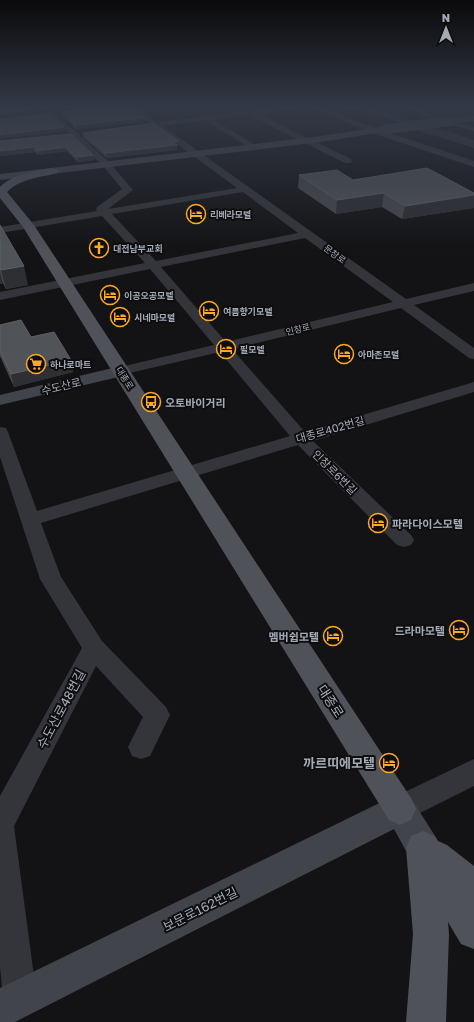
<svg xmlns="http://www.w3.org/2000/svg" width="474" height="1022" viewBox="0 0 474 1022" font-family="'Golos Text','Noto Sans KR',sans-serif">
  <style>
    .green { fill: #1b231c }
    .water { fill: #29333a }
    .lines { fill: none; stroke-linecap: round; stroke-linejoin: round }
    .minor { fill: #34353a; fill-rule: evenodd }
    .secondary { fill: #42444b; fill-rule: evenodd }
    .primary { fill: #50525a; fill-rule: evenodd }
    .secondary-bridge { stroke: #42444b; stroke-width: 10 }
    .wall { fill: #46484d }
    .shaded-wall { fill: #2d2f32 }
    .building { fill: #505358; stroke: #5d6167 }
    .labels { text-anchor: middle; dominant-baseline: central; stroke-width: 4; stroke-linejoin: round; paint-order: stroke }
    .far-poi-label { font-size: 9px; font-weight: bold; fill: #a4abb7; stroke: #0e0e10; text-anchor: start }
    .far-street-label { font-size: 9px; fill: #a4abb7; stroke: #0e0e10 }
    .street-label { font-size: 11px; fill: #a4abb7; stroke: #0e0e10 }
    .poi-label { font-size: 11px; font-weight: bold; fill: #a4abb7; stroke: #0e0e10; text-anchor: start }
    .near-street-label { font-size: 13px; fill: #a4abb7; stroke: #0e0e10 }
    .near-poi-label { font-size: 13px; font-weight: bold; fill: #a4abb7; stroke: #0e0e10; text-anchor: end }
  </style>
  <rect width="100%" height="100%" fill="#131315"/>
  <path class="green" d="M 52,117 L 69,134 L 14,140 L 0,123 Z"/>
  <path class="water" d="M 341,107 L 377,107 L 392,114 L 474,140 L 474,148 L 423,132 L 381,116 Z"/>
  <g class="lines">
    <g class="minor">
      <path d="M 2,107 L 9,107 L 17,119 L 16,121 L 10,121 Z"/>
      <path d="M 42,107 L 49,107 L 109,162 L 133,190 L 108,209 L 237,188 L 154,127 L 147,127 L 146,125 L 149,123 L 129,107 L 137,107 L 157,122 L 199,117 L 199,114 L 207,116 L 274,107 L 297,107 L 294,109 L 258,114 L 351,159 L 352,161 L 351,163 L 345,163 L 249,115 L 213,119 L 255,145 L 256,147 L 255,149 L 252,149 L 204,120 L 163,126 L 406,299 L 474,283 L 474,291 L 414,305 L 474,348 L 474,359 L 469,358 L 401,308 L 232,349 L 305,432 L 474,382 L 474,392 L 313,441 L 411,535 L 414,540 L 411,545 L 404,547 L 397,545 L 298,445 L 41,523 L 61,577 L 102,641 L 166,707 L 170,715 L 150,756 L 141,759 L 132,756 L 128,747 L 143,717 L 96,666 L 14,826 L 37,999 L 32,1011 L 20,1016 L 8,1011 L 3,999 L 0,966 L 0,796 L 82,648 L 40,579 L 0,457 L 0,427 L 6,428 L 8,432 L 37,511 L 290,436 L 220,352 L 121,375 L 116,374 L 114,371 L 116,368 L 214,345 L 150,269 L 0,300 L 0,292 L 145,263 L 102,216 L 0,233 L 0,227 L 97,211 L 96,209 L 97,207 L 122,189 L 103,166 ZM 243,192 L 298,233 L 156,261 L 112,214 ZM 305,238 L 393,302 L 226,342 L 161,267 Z"/>
      <path d="M 310,107 L 320,107 L 381,130 L 474,161 L 474,167 L 375,134 Z"/>
      <path d="M 406,107 L 415,107 L 443,119 L 474,127 L 474,131 L 429,119 Z"/>
      <path d="M 474,759 L 474,786 L 400,823 L 390,819 L 386,809 L 390,799 Z"/>
    </g>
    <g class="secondary">
      <path d="M 474,115 L 474,121 L 450,124 L 446,121 L 450,118 Z"/>
      <path d="M 386,126 L 389,127 L 390,129 L 389,131 L 321,142 L 0,180 L 0,174 L 321,136 Z"/>
      <path d="M 121,366 L 127,367 L 130,371 L 127,375 L 0,405 L 0,395 Z"/>
      <path d="M 400,793 L 411,798 L 435,836 L 440,848 L 435,860 L 423,865 L 411,860 L 394,829 L 15,1022 L 0,1022 L 0,988 Z"/>
    </g>
    <g class="primary">
      <path d="M 53,168 L 57,169 L 58,171 L 57,173 C 39,178 21,178 7,192 L 34,225 L 411,798 L 416,809 L 411,820 L 400,825 L 389,820 L 23,227 L 0,198 L 0,187 C 14,173 35,171 53,168 Z"/>
      <path d="M 423,831 L 435,836 L 438,841 L 447,845 L 474,866 L 474,949 L 461,944 L 448,922 L 449,934 L 446,1022 L 406,1022 L 413,934 L 406,848 L 411,836 Z"/>
    </g>
    <path class="secondary-bridge" d="M 386,129 L 450,121"/>
  </g>
  <g class="wall">
    <path d="M 61,112 L 145,122 L 76,129 L 62,116 Z"/>
    <path d="M 83,133 L 178,141 L 178,146 L 177,146 L 177,150 L 107,158 L 83,137 Z"/>
    <path d="M 71,134 L 93,155 L 94,160 L 78,162 L 67,151 L 38,155 L 35,152 L 0,156 L 0,141 Z"/>
    <path d="M 299,175 L 353,180 L 474,208 L 402,219 L 382,207 L 336,214 L 298,188 Z"/>
    <path d="M 0,225 L 28,285 L 6,289 L 3,283 L 0,284 Z"/>
    <path d="M 0,325 L 31,337 L 71,360 L 73,372 L 14,387 L 0,356 Z"/>
  </g>
  <g class="shaded-wall">
    <path d="M 40,107 L 43,107 L 44,111 L 0,117 L 0,113 Z"/>
    <path d="M 54,107 L 77,107 L 55,110 Z"/>
    <path d="M 145,118 L 145,122 L 76,129 L 76,125 Z"/>
    <path d="M 64,127 L 65,131 L 0,139 L 0,135 Z"/>
    <path d="M 178,141 L 178,146 L 177,146 L 177,150 L 107,158 L 106,153 Z"/>
    <path d="M 34,147 L 35,152 L 0,156 L 0,151 Z"/>
    <path d="M 66,147 L 67,151 L 38,155 L 37,151 Z"/>
    <path d="M 93,155 L 94,160 L 78,162 L 77,157 Z"/>
    <path d="M 384,193 L 382,207 L 336,214 L 337,200 Z"/>
    <path d="M 474,195 L 474,208 L 402,219 L 405,206 Z"/>
    <path d="M 24,266 L 28,285 L 6,289 L 1,270 Z"/>
    <path d="M 0,272 L 3,283 L 0,284 Z"/>
    <path d="M 71,360 L 73,372 L 14,387 L 11,374 Z"/>
  </g>
  <g class="building">
    <path d="M 0,107 L 40,107 L 0,113 Z"/>
    <path d="M 104,107 L 130,107 L 145,118 L 76,125 L 61,112 Z"/>
    <path d="M 50,113 L 64,127 L 0,135 L 0,119 Z"/>
    <path d="M 153,123 L 178,141 L 173,142 L 177,145 L 106,153 L 83,133 Z"/>
    <path d="M 71,134 L 93,155 L 77,157 L 66,147 L 37,151 L 34,147 L 0,151 L 0,141 Z"/>
    <path d="M 427,168 L 474,193 L 474,195 L 405,206 L 384,193 L 337,200 L 299,175 L 337,170 L 353,180 Z"/>
    <path d="M 0,225 L 24,266 L 1,270 L 0,268 Z"/>
    <path d="M 21,320 L 31,337 L 54,332 L 71,360 L 11,374 L 0,351 L 0,325 Z"/>
  </g>
  <linearGradient id="sky" x2="0" y2="1"><stop stop-color="#0a0a0c"/><stop offset="0.43" stop-color="#333946"/><stop offset="1" stop-color="#333946" stop-opacity="0"/></linearGradient>
  <rect width="474" height="250" fill="url(#sky)"/>
  <defs>
    <g id="hotel-ring" transform="scale(1)"><circle r="9.5" fill="#0e0e10" stroke="#fdaa23" stroke-width="1.5"/><path d="M-6-4.5h1.5V1H6V5H4.5V3h-9V5H-6ZM-4 0a1.8 1.8 0 1 1 3.6 0ZM.5 0V-2.5h3Q6-2.5 6 0Z" fill="#fdaa23"/></g>
    <g id="church-ring" transform="scale(1)"><circle r="9.5" fill="#0e0e10" stroke="#fdaa23" stroke-width="1.5"/><path d="M-1.2-6h2.4v3.5h3.3v2.4h-3.3V6h-2.4V-.1h-3.3v-2.4h3.3Z" fill="#fdaa23"/></g>
    <g id="supermarket-ring" transform="scale(1)"><circle r="9.5" fill="#0e0e10" stroke="#fdaa23" stroke-width="1.5"/><path d="M-6-5.5h2.5l.6 2H6L4.5 2H-2.5L-4.4-4H-6ZM-1.5 3.2a1.3 1.3 0 1 0 .1 0ZM3 3.2a1.3 1.3 0 1 0 .1 0Z" fill="#fdaa23"/></g>
    <g id="bus-ring" transform="scale(1)"><circle r="9.5" fill="#0e0e10" stroke="#fdaa23" stroke-width="1.5"/><path d="M-5-6H5V4H4V6H2V4H-2V6H-4V4H-5ZM-3.5-4V0h7V-4ZM-3.5 1.2v1.5H-2V1.2ZM2 1.2v1.5H3.5V1.2Z" fill="#fdaa23"/></g>
  </defs>
  <g fill-rule="evenodd">
    <use href="#hotel-ring" x="196" y="214"/>
    <use href="#church-ring" x="99" y="248"/>
    <use href="#hotel-ring" x="110" y="295"/>
    <use href="#hotel-ring" x="209" y="311"/>
    <use href="#hotel-ring" x="120" y="317"/>
    <use href="#hotel-ring" x="226" y="349"/>
    <use href="#hotel-ring" x="344" y="354"/>
    <use href="#supermarket-ring" x="36" y="364"/>
    <use href="#bus-ring" x="151" y="402"/>
    <use href="#hotel-ring" x="378" y="523"/>
    <use href="#hotel-ring" x="459" y="630"/>
    <use href="#hotel-ring" x="333" y="636"/>
    <use href="#hotel-ring" x="389" y="763"/>
  </g>
  <g class="labels">
    <g class="far-poi-label">
      <text x="210" y="214">리베라모텔</text>
      <text x="113" y="248">대전남부교회</text>
      <text x="124" y="295">이공오공모텔</text>
      <text x="223" y="311">여름향기모텔</text>
      <text x="134" y="317">시네마모텔</text>
      <text x="240" y="349">필모텔</text>
      <text x="358" y="354">아마존모텔</text>
      <text x="50" y="364">하나로마트</text>
    </g>
    <g class="far-street-label">
      <text transform="translate(335 254) rotate(36)">문창로</text>
      <text transform="translate(298 329) rotate(-14)">인창로</text>
      <text transform="translate(125 378) rotate(58)">대종로</text>
    </g>
    <g class="street-label">
      <text transform="translate(61 386) rotate(-14)">수도산로</text>
      <text transform="translate(330 429) rotate(-16)">대종로402번길</text>
      <text transform="translate(335 472) rotate(45)">인창로6번길</text>
    </g>
    <g class="poi-label">
      <text x="165" y="402">오토바이거리</text>
      <text x="392" y="523">파라다이스모텔</text>
      <text x="445" y="630" text-anchor="end">드라마모텔</text>
      <text x="319" y="636" text-anchor="end">멤버쉽모텔</text>
    </g>
    <g class="near-street-label">
      <text transform="translate(331 701) rotate(57)">대종로</text>
      <text transform="translate(61 709) rotate(-62)">수도산로48번길</text>
      <text transform="translate(200 909) rotate(-27)">보문로162번길</text>
    </g>
    <g class="near-poi-label">
      <text x="375" y="763">까르띠에모텔</text>
    </g>
  </g>
  <g transform="translate(446 28)" stroke="#0e0e10" stroke-width="3" paint-order="stroke">
  <path d="M0-3L7 15L0 10L-7 15Z" fill="#a4abb7"/>
  <text y="-6" font-size="11" font-weight="bold" text-anchor="middle" fill="#a4abb7">N</text>
  </g>
</svg>
